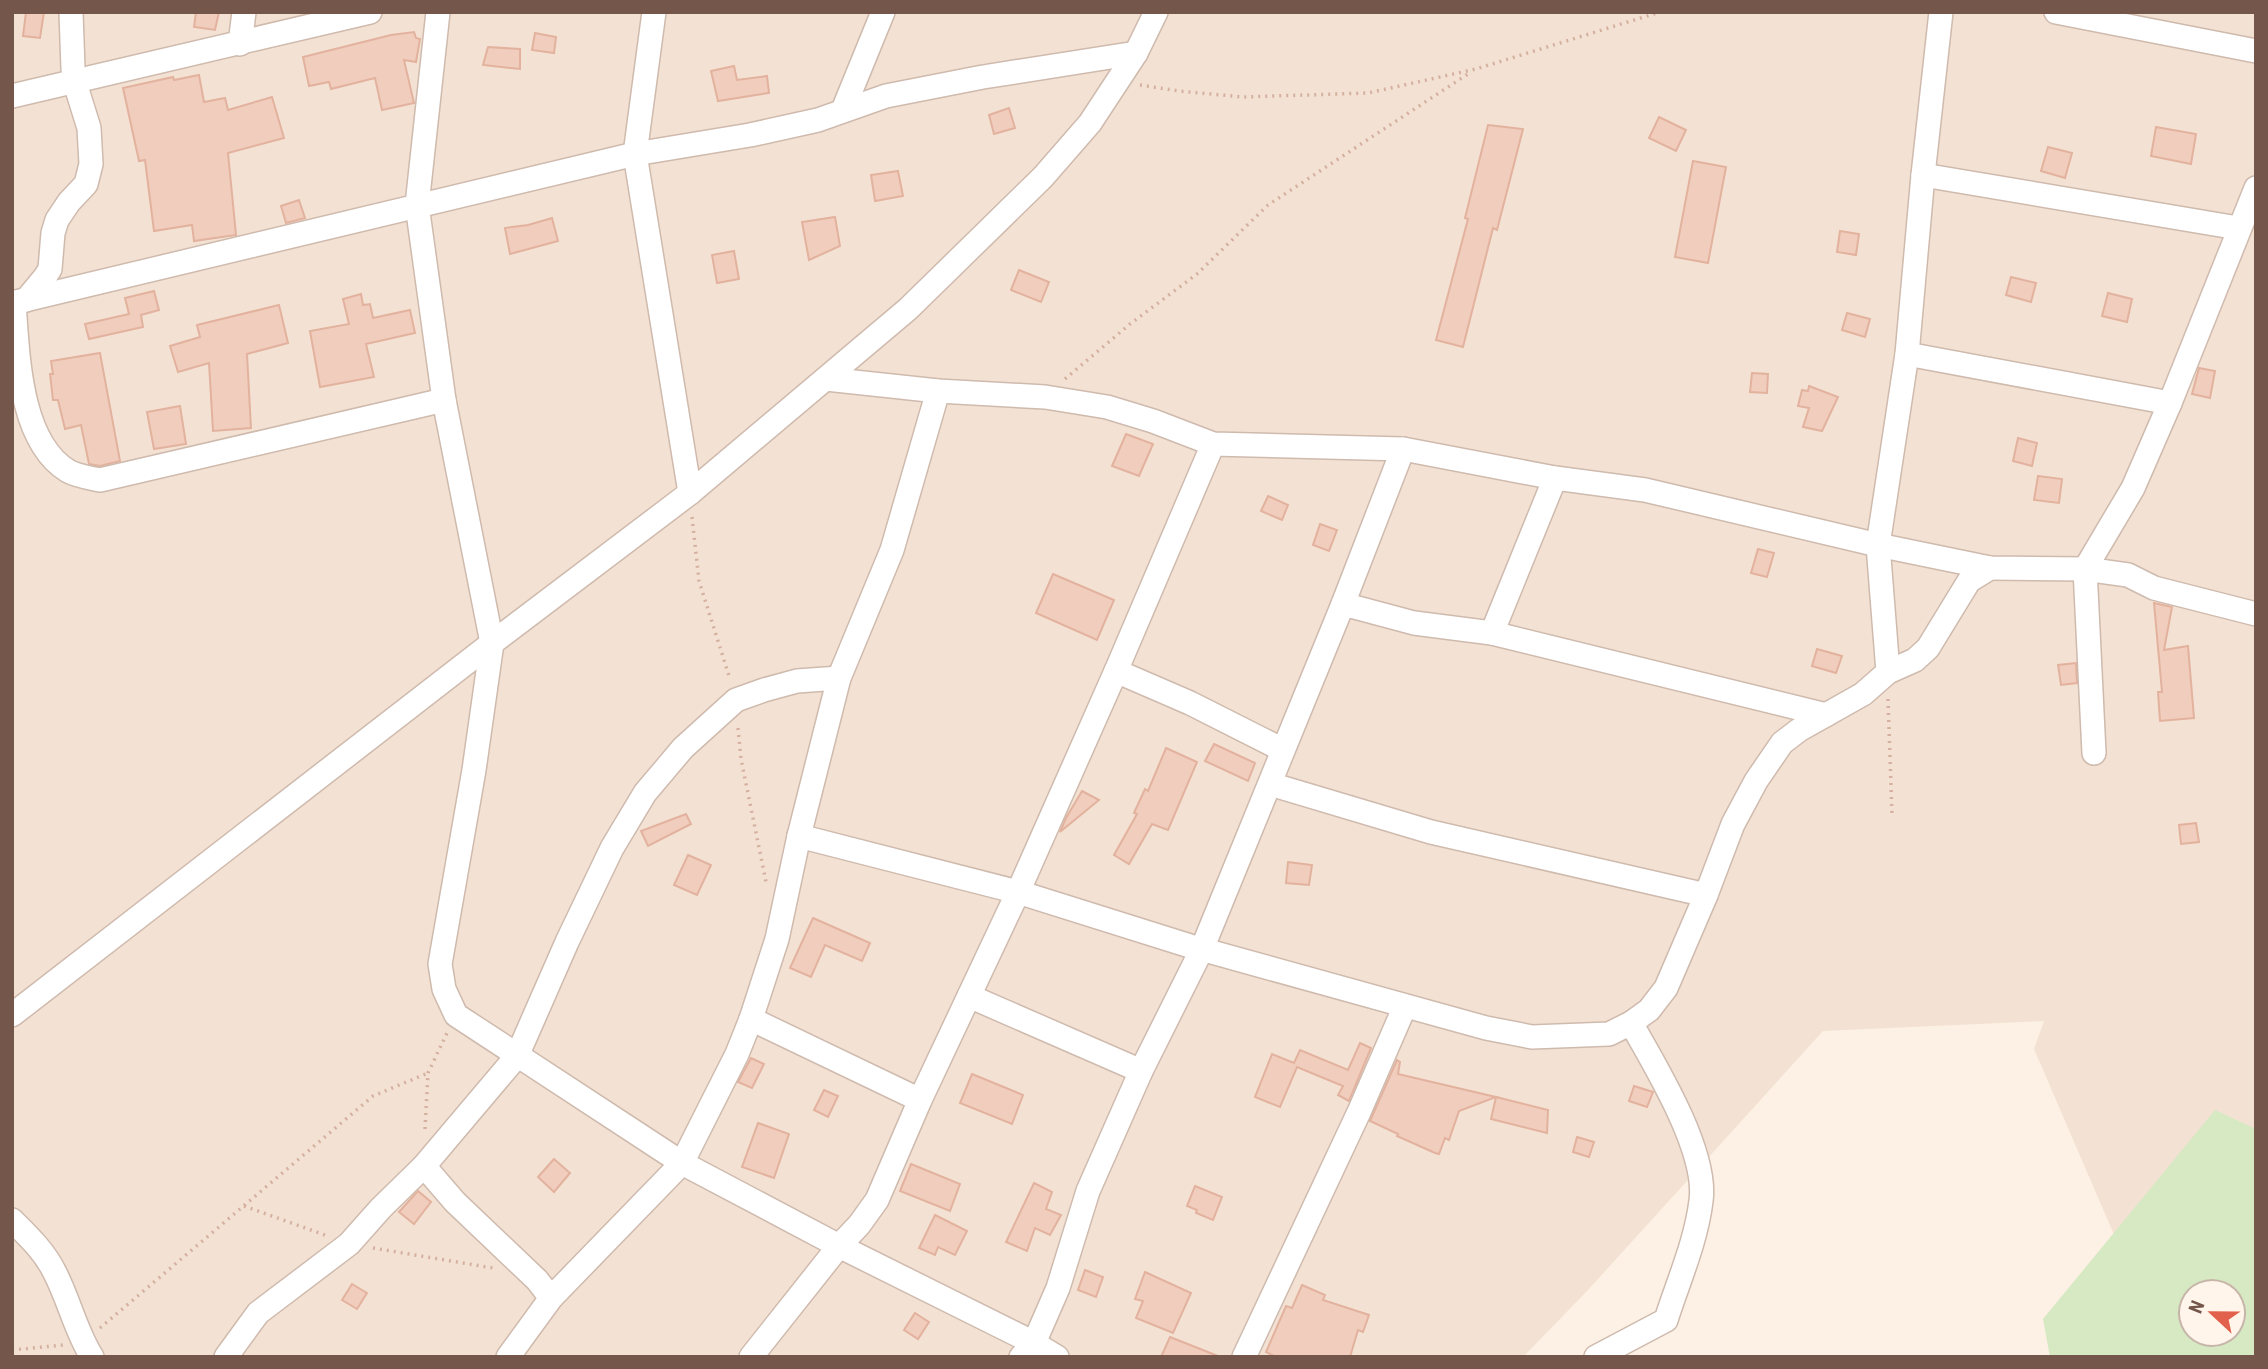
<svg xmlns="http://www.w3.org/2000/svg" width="2268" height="1369" viewBox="0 0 2268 1369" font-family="'Roboto Condensed',sans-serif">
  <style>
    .residential { fill: #f3e2d3; fill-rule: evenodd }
    .green { fill: #d6e9c3; fill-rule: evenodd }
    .building { fill: #f0cdbd; stroke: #e3b29e; stroke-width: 2 }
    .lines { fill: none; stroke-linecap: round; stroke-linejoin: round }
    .street-casing { stroke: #cfbaae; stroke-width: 26 }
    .path { stroke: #d5b0a0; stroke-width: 3.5; stroke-dasharray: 2 5; stroke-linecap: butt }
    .street { stroke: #fff; stroke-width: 23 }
  </style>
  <rect width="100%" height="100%" fill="#fcf1e4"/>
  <path class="residential" d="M 12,12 L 2256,12 L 2256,1340 L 2156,1332 L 2034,1049 L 2044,1021 L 1823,1031 L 1588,1290 L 1523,1357 L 12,1357 ZM 2191,1292 L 2233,1292 L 2233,1334 L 2191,1334 Z"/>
  <path class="green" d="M 2215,1110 L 2256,1129 L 2256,1357 L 2050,1357 L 2043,1319 ZM 2191,1292 L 2233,1292 L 2233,1334 L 2191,1334 Z"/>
  <g class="building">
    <path d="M 26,12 L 44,12 L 40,38 L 23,36 Z"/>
    <path d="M 196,12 L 219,12 L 215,30 L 194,27 Z"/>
    <path d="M 414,32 L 416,38 L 420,39 L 416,62 L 404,60 L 414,103 L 382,110 L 375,78 L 331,89 L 329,82 L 309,86 L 303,57 L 391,35 Z"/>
    <path d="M 535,33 L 556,37 L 554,53 L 532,50 Z"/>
    <path d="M 488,47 L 520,49 L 520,69 L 483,65 Z"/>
    <path d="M 734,66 L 737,80 L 767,76 L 769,93 L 718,101 L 711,71 Z"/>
    <path d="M 199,75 L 204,102 L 225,98 L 228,110 L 272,97 L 284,138 L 228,153 L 236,235 L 194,241 L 192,225 L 154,231 L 145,160 L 139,161 L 123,88 L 173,77 L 174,80 Z"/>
    <path d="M 1009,108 L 1015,128 L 994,134 L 989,115 Z"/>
    <path d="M 1659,117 L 1686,130 L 1676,151 L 1649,138 Z"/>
    <path d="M 1488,125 L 1523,129 L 1497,230 L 1493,228 L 1463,347 L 1436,340 L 1468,219 L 1465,218 Z"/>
    <path d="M 2156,127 L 2196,134 L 2191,164 L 2151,156 Z"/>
    <path d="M 2048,147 L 2072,153 L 2065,178 L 2041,171 Z"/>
    <path d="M 1693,161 L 1726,167 L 1708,263 L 1675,257 Z"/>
    <path d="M 898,171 L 903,196 L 875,201 L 871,175 Z"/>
    <path d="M 299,200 L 305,218 L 286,223 L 281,206 Z"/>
    <path d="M 835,217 L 840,246 L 809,260 L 802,222 Z"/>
    <path d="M 552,218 L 558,241 L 510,254 L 505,228 L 528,225 Z"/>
    <path d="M 1840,231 L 1859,234 L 1856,255 L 1837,252 Z"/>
    <path d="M 734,251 L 739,279 L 717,283 L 712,255 Z"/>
    <path d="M 1019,270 L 1049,282 L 1041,302 L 1011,290 Z"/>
    <path d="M 2011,277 L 2036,283 L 2031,302 L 2006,295 Z"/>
    <path d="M 154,291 L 159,310 L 141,315 L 143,327 L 89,339 L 85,324 L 129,314 L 125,298 Z"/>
    <path d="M 2108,293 L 2132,299 L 2127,322 L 2102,316 Z"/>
    <path d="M 361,294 L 363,305 L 370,304 L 373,318 L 410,310 L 415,333 L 366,344 L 374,377 L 320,387 L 310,331 L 349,324 L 343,299 Z"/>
    <path d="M 279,305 L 288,343 L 247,354 L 251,428 L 213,431 L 209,363 L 178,372 L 170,346 L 200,337 L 197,325 Z"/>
    <path d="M 1847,313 L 1870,319 L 1865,337 L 1842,330 Z"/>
    <path d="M 100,353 L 120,461 L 100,466 L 89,464 L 81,425 L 65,429 L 58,400 L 53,400 L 50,374 L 53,374 L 51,361 Z"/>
    <path d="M 2199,368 L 2215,371 L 2210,398 L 2192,394 Z"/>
    <path d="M 1752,373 L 1768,374 L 1767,393 L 1750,392 Z"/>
    <path d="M 1809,386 L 1838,397 L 1822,431 L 1803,427 L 1809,408 L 1798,406 L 1802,390 L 1808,391 Z"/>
    <path d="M 180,406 L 186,444 L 154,449 L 147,412 Z"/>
    <path d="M 1126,434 L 1153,444 L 1139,476 L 1112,466 Z"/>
    <path d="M 2018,438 L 2037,443 L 2032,466 L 2013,461 Z"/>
    <path d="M 2038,476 L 2062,479 L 2059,503 L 2034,500 Z"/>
    <path d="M 1268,496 L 1288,505 L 1282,520 L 1261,511 Z"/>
    <path d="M 1320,524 L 1337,530 L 1329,551 L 1313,545 Z"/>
    <path d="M 1758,549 L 1774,553 L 1767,577 L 1751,573 Z"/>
    <path d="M 1053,574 L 1114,600 L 1097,640 L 1036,613 Z"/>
    <path d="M 2154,603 L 2172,607 L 2164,650 L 2188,646 L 2194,718 L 2160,721 L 2158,692 L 2162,692 Z"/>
    <path d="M 1817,649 L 1842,656 L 1836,673 L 1812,666 Z"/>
    <path d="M 2076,663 L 2077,683 L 2061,685 L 2058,665 Z"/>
    <path d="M 1214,744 L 1255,763 L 1248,781 L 1205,761 Z"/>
    <path d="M 1166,748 L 1197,762 L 1168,830 L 1152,824 L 1129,864 L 1114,855 L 1137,814 L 1134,813 L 1145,789 L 1148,791 Z"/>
    <path d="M 1082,791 L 1099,800 L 1060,832 L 1066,818 Z"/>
    <path d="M 686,814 L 691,824 L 648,846 L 641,831 Z"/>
    <path d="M 2196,823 L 2199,842 L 2181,844 L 2179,825 Z"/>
    <path d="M 688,855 L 711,865 L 697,895 L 674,885 Z"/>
    <path d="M 1288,862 L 1312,865 L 1309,885 L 1286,883 Z"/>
    <path d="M 813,918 L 870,943 L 862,961 L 825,945 L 811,977 L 790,968 Z"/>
    <path d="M 1360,1043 L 1371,1048 L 1349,1101 L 1338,1095 L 1343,1086 L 1297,1067 L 1280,1107 L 1255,1097 L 1272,1054 L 1294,1063 L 1300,1050 L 1348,1070 Z"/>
    <path d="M 751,1058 L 764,1064 L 752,1088 L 738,1082 Z"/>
    <path d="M 1397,1060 L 1400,1062 L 1398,1074 L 1496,1097 L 1459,1111 L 1449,1140 L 1445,1138 L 1439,1154 L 1435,1153 L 1397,1136 L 1398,1134 L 1370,1121 Z"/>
    <path d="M 972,1074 L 1023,1095 L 1012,1124 L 960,1103 Z"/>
    <path d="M 1634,1086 L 1653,1092 L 1647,1107 L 1629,1101 Z"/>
    <path d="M 824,1090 L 838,1096 L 828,1117 L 814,1110 Z"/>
    <path d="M 1496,1097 L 1548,1110 L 1547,1133 L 1491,1119 Z"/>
    <path d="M 758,1123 L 789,1134 L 774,1178 L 742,1167 Z"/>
    <path d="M 1577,1137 L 1594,1142 L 1589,1157 L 1573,1152 Z"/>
    <path d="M 554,1159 L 570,1173 L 554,1192 L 538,1177 Z"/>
    <path d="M 911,1164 L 960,1184 L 950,1211 L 900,1191 Z"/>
    <path d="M 1034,1183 L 1052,1192 L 1046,1209 L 1061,1215 L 1050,1235 L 1035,1228 L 1027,1251 L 1006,1242 Z"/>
    <path d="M 1195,1186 L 1222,1197 L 1213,1220 L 1196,1213 L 1197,1210 L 1187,1206 Z"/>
    <path d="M 418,1191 L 431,1202 L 414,1224 L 399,1212 Z"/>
    <path d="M 935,1215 L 967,1231 L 955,1255 L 938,1247 L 935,1255 L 919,1248 Z"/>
    <path d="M 1085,1270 L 1103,1277 L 1096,1297 L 1078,1290 Z"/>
    <path d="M 1145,1272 L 1191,1293 L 1173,1333 L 1136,1318 L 1143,1301 L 1135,1299 Z"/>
    <path d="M 352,1284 L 367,1293 L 357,1309 L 342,1300 Z"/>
    <path d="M 1302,1285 L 1325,1295 L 1323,1300 L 1369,1315 L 1363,1332 L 1358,1330 L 1350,1357 L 1276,1357 L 1266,1352 L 1286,1306 L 1292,1308 Z"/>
    <path d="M 915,1313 L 929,1322 L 918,1339 L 904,1330 Z"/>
    <path d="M 1170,1337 L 1218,1356 L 1218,1357 L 1161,1357 Z"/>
  </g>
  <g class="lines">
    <g class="street-casing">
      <g id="street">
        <path d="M 438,12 L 417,205 L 444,400 L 492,643 L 474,770 L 440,964 L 444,989 L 456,1015 L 682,1163 L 839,1246 L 1034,1343 L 1057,1357"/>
        <path d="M 654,12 L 635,154 L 690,493"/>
        <path d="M 2056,12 L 2256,51"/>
        <path d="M 240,44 L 244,12"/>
        <path d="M 12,96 L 370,12"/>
        <path d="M 843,110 L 883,12"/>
        <path d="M 1923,175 L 2238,228"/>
        <path d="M 26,300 L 45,277 L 50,269 L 53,233 L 57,220 L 69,202 L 86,184 L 91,164 L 89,128 L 75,83 L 73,69 L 71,12"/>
        <path d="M 12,303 L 635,154 L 750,135 L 818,120 L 886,96 L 983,77 L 1136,53"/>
        <path d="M 14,303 C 18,354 19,441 68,471 C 77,476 90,478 100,480 L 444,400"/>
        <path d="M 1907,354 L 2170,403"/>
        <path d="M 826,379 L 938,391 L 1045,397 L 1107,407 L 1153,421 L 1213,444 L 1403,449 L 1555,478 L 1645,490 L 1878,545 L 1990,568 L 2085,569 L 2128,575 L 2154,588 L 2256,614"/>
        <path d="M 1213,444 L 1116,671 L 1190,703 L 1283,750"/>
        <path d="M 1555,478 L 1492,633 L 1826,715"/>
        <path d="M 1343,604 L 1414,623 L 1492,633"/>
        <path d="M 1888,672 L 1878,545 L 1907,354 L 1923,175 L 1941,12"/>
        <path d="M 2094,753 L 2085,569 L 2133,488 L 2170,403 L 2256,188"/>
        <path d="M 1270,784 L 1431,832 L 1706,895"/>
        <path d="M 799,836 L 1018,892 L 1190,946 L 1486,1028 L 1532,1037 L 1609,1034 L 1631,1023 L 1649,1010 L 1666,988 L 1706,895 L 1733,824 L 1756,781 L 1782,743 L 1799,730 L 1863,694 L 1888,672 L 1915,660 L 1928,648 L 1969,581 L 1990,568"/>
        <path d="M 969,996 L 1141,1071"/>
        <path d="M 12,1015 L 492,643 L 690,493 L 908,309 L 1043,177 L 1090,123 L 1136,53 L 1156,12"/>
        <path d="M 751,1019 L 920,1100"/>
        <path d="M 424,1166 L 455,1202 L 537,1280 L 551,1298"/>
        <path d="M 12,1220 C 28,1236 44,1251 54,1271 C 69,1299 75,1330 92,1357"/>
        <path d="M 226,1357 L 258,1313 L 349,1244 L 381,1208 L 424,1166 L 517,1056 L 567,942 L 612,848 L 645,793 L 683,748 L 736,700 L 764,690 L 797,681 L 839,678"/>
        <path d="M 508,1357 L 551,1298 L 682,1163 L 737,1054 L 751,1019 L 777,939 L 799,836 L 839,678 L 892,550 L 938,391"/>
        <path d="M 751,1357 L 839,1246 L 859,1225 L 877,1200 L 920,1100 L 1018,892 L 1116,671"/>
        <path d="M 1021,1357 L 1034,1343 L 1058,1288 L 1088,1191 L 1141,1071 L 1202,949 L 1343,604 L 1403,449"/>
        <path d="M 1244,1357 L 1359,1112 L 1405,1006"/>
        <path d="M 1596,1357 L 1666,1320 C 1678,1282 1696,1242 1701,1201 C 1708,1152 1656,1067 1631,1023"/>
      </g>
    </g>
    <g class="path">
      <path d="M 1140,85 L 1179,91 L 1243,97 L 1368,93 L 1476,69 L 1660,12"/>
      <path d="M 1065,379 L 1130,324 L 1197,274 L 1268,205 L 1471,72"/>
      <path d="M 692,517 L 699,581 L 730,679"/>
      <path d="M 1888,699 L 1892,814"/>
      <path d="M 738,728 L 741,759 L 766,882"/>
      <path d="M 425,1129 L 428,1073 L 447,1033"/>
      <path d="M 244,1206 L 325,1235"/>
      <path d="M 373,1248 L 493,1268"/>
      <path d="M 100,1328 L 373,1096 L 428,1073"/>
      <path d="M 12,1350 L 63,1345"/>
    </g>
    <use href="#street" class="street"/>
  </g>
  <rect width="2268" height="1369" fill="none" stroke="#74564a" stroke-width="28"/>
  <g transform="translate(2212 1313) rotate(292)"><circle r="33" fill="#fff5ea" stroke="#c7b5aa" stroke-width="2"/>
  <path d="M0-5L12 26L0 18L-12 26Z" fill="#e2614d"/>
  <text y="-10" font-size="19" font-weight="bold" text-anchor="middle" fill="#74564a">N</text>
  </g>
</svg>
